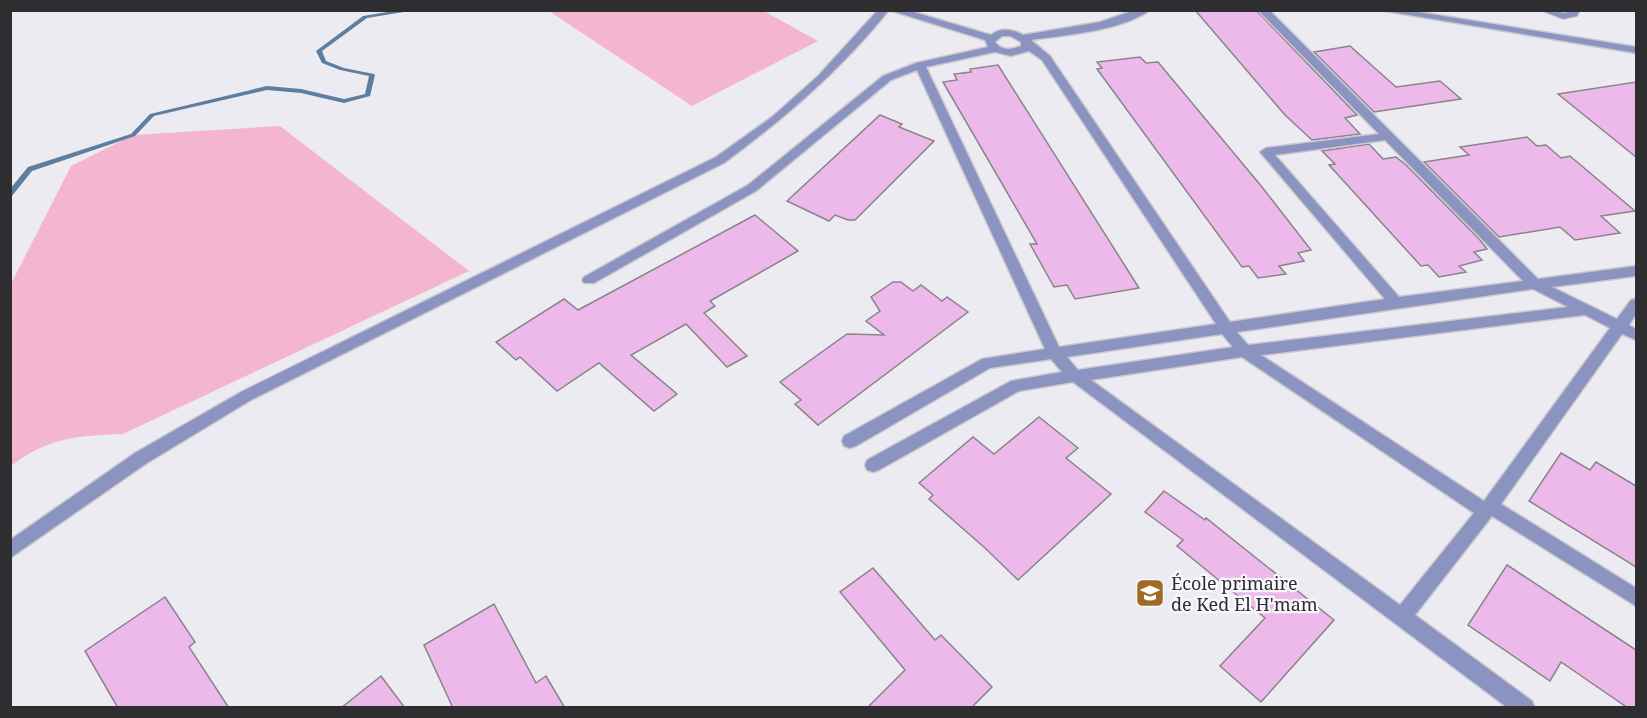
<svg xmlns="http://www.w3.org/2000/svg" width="1647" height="718" viewBox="0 0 1647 718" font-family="'Noto Serif',serif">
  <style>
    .green { fill: #f4b6cf }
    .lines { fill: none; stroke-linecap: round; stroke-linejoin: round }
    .stream { fill: #5e7ea0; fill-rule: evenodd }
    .building { fill: #ecb9ea; stroke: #898489; stroke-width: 1.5 }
    .lane-casing { stroke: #cbc9cf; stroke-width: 2 }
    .street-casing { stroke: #cbc9cf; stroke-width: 3 }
    .lane { fill: #8b94c0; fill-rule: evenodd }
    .street { fill: #8b94c0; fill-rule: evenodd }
    .labels { text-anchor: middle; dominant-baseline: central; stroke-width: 4.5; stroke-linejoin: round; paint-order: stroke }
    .near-poi-label { font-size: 18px; fill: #2e2d2f; stroke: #faf8fe; text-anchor: start }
  </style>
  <rect width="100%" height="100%" fill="#edebf2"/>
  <g class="green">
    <path d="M 549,11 L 764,11 L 818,41 L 692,106 Z"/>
    <path d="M 280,126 L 469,271 L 123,434 C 78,436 48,437 11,466 L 11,284 L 71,166 L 133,135 Z"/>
  </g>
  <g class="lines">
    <path class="stream" d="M 399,10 L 416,10 L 367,18 L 322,51 L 326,61 L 344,68 L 374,74 L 375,75 L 370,96 L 344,103 L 301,93 L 267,90 L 154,116 L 135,136 L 32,171 L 12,196 L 10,196 L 10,189 L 28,167 L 131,134 L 150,114 L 267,86 L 301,89 L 344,99 L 365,94 L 369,76 L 340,70 L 322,63 L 316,51 L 363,16 Z"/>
  </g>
  <g class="building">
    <path d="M 1195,10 L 1256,10 L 1357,115 L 1345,118 L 1360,134 L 1312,140 L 1285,115 Z"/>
    <path d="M 1350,46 L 1396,87 L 1440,81 L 1461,99 L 1374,112 L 1314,52 Z"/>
    <path d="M 1140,57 L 1146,63 L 1158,62 L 1262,187 L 1311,250 L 1298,253 L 1304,261 L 1279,266 L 1286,274 L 1258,278 L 1249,266 L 1242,267 L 1097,69 L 1102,68 L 1097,62 Z"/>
    <path d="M 998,65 L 1139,288 L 1075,299 L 1067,285 L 1054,287 L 1030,244 L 1037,244 L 943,82 L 957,80 L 954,74 L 971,72 L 970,69 Z"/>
    <path d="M 1636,82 L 1636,157 L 1558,94 Z"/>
    <path d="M 880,115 L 902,124 L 899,127 L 934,141 L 855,220 L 848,220 L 835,215 L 829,221 L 787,201 Z"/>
    <path d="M 1527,137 L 1537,146 L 1546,145 L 1561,158 L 1570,156 L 1635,211 L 1601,216 L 1620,233 L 1575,240 L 1560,227 L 1499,237 L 1424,162 L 1469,155 L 1460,147 Z"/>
    <path d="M 1369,144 L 1383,159 L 1396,157 L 1406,165 L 1480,240 L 1487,249 L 1474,252 L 1482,260 L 1459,266 L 1466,272 L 1439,277 L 1428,265 L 1421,266 L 1329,165 L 1335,164 L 1322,151 Z"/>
    <path d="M 755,215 L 798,251 L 710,301 L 715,306 L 704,313 L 747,356 L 727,367 L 686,324 L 631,355 L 677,394 L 654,411 L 599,363 L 557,391 L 520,357 L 516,360 L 496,342 L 564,299 L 578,310 Z"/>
    <path d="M 893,282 L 901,282 L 913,291 L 921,285 L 942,301 L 947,297 L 968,312 L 818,425 L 795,404 L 801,400 L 780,382 L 847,334 L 884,335 L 866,321 L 880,311 L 871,297 Z"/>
    <path d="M 1039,417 L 1078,448 L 1066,458 L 1111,494 L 1018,580 L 985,548 L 929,499 L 933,495 L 919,483 L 973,437 L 994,454 Z"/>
    <path d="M 1561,453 L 1590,470 L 1596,462 L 1636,486 L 1636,567 L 1529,501 Z"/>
    <path d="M 1164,491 L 1205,520 L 1206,518 L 1334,620 L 1261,702 L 1220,666 L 1265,618 L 1177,546 L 1183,540 L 1145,512 Z"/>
    <path d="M 1507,565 L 1636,650 L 1636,708 L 1628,708 L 1561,662 L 1550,681 L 1468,625 Z"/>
    <path d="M 873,568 L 935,640 L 941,635 L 992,687 L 971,708 L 867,708 L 905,670 L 840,592 Z"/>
    <path d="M 165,597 L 195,642 L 189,647 L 229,708 L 118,708 L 85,651 Z"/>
    <path d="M 494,604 L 536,683 L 546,676 L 565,708 L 453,708 L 424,645 Z"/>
    <path d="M 381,676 L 405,708 L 341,708 Z"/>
  </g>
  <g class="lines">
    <g class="lane-casing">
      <path id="lane" d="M 1540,10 L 1555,10 L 1563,13 L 1580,10 L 1577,16 L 1563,19 Z"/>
    </g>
    <g class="street-casing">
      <g id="street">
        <path d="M 878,10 L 889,10 C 841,70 785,118 724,163 L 251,400 L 147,463 L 10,558 L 10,540 L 135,453 L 241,392 L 716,157 L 772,117 L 818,76 Z"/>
        <path d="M 889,10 L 907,10 L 991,35 C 1000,27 1013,29 1023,35 L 1100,22 L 1135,10 L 1150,10 C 1122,31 1065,35 1031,40 L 1050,56 L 1230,322 L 1385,299 L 1260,152 L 1266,148 L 1379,134 L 1258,10 L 1269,10 L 1538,279 L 1636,266 L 1636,276 L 1552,287 L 1617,319 L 1631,300 L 1636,299 L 1636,314 L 1629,325 L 1636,329 L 1636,340 L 1622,334 L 1501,504 L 1636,588 L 1636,606 L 1492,516 L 1415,615 L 1532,701 L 1535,708 L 1508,708 L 1073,382 L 1019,391 L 879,470 L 873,472 L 867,470 L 865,465 L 867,460 L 1011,381 L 1062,372 L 1051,359 L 990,368 L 856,446 L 850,448 L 844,446 L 842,441 L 844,436 L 982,359 L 1045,349 L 917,70 L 891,80 L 756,191 L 594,283 L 584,283 L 582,280 L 584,277 L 748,185 L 883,76 L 916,63 L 988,47 L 985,40 ZM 1002,36 L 1010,36 L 1021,42 L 1021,46 C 1011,50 1002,51 995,42 ZM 1029,51 L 1042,60 L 1216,324 L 1059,347 L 926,67 L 995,52 L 1011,56 ZM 1385,140 L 1523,281 L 1399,297 L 1275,155 ZM 1533,289 L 1568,307 L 1248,345 L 1237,332 ZM 1585,315 L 1610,328 L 1484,501 L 1261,355 ZM 1222,334 L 1233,347 L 1078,370 L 1067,357 ZM 1242,357 L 1474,513 L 1400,605 L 1091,380 Z"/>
        <path d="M 1379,10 L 1406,10 L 1636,47 L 1636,53 Z"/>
      </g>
    </g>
    <use href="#lane" class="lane"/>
    <use href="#street" class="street"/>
  </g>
  <defs>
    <g id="school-square" transform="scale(1.5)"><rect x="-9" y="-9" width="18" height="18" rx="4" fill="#9f6a23" stroke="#faf8fe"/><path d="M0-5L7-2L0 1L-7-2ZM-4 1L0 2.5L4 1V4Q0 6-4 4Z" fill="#fff"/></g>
  </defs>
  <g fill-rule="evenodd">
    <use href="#school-square" x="1150" y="593"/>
  </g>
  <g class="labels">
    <g class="near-poi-label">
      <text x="1171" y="583">École primaire<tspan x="1171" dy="21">de Ked El H'mam</tspan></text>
    </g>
  </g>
  <rect width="1647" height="718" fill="none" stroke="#2e2d2f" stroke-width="24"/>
</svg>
